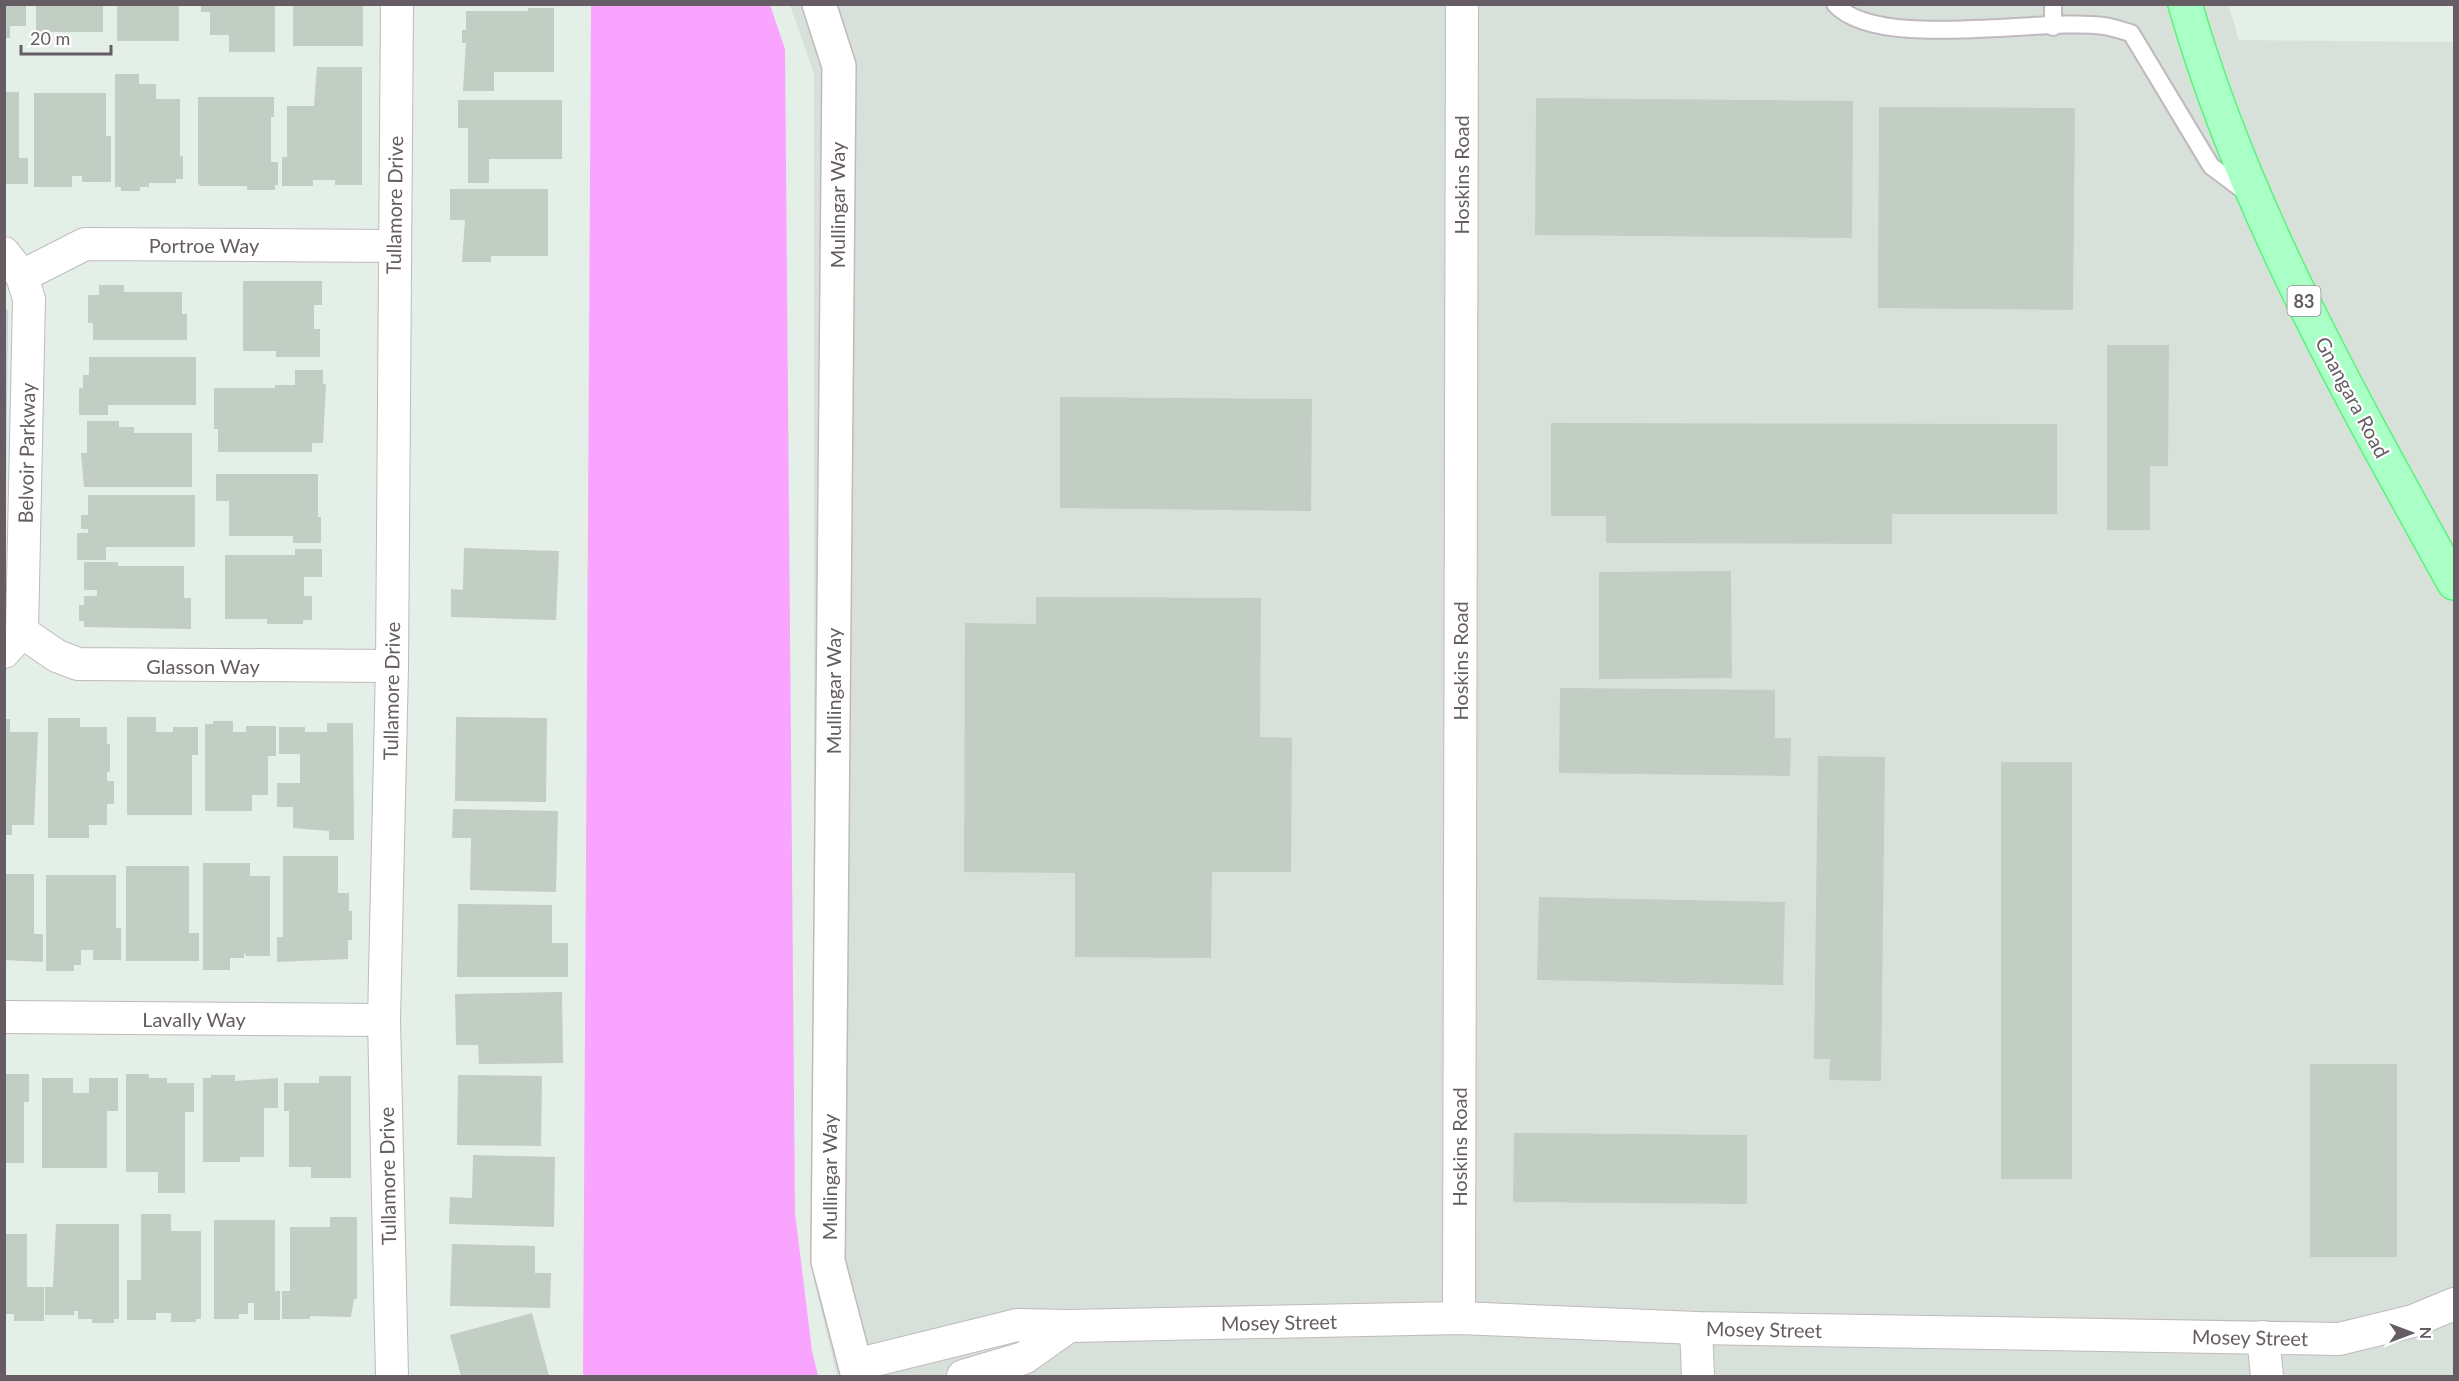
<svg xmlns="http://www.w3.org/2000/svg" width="2459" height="1381" viewBox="0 0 2459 1381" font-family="Lato,sans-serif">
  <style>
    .industrial { fill: #d8e0da }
    .green { fill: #bfd3e7 }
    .water { fill: #f9a4ff }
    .building { fill: #c2cdc4 }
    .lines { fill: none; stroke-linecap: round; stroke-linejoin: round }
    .service-casing { stroke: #c0b9bf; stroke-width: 20 }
    .minor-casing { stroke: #c0b9bf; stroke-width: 34 }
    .tertiary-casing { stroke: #c0b9bf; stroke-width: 36 }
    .primary-casing { stroke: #57f579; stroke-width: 36 }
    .service { stroke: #fff; stroke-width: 16 }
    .minor { stroke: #fff; stroke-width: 32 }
    .tertiary { stroke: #fff; stroke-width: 33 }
    .primary { stroke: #a9ffc6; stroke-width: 33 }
    .labels { text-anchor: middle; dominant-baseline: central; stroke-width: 4.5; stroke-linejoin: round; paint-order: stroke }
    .shield { fill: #fff; stroke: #938d92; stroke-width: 1.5 }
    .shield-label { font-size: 18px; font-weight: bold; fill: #655c64 }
    .street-label { font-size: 20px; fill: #655c64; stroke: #fff }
  </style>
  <rect width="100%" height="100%" fill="#e4efe7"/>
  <path class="industrial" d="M 2228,4 L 2239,40 L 2454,42 L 2454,1376 L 837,1376 L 814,1281 L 814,74 L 790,5 Z"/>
  <path class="green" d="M 5,307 L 8,311 L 5,605 Z"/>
  <path class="water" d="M 591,5 L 770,5 L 785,49 L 795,1213 L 812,1351 L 818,1376 L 584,1376 L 583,1373 Z"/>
  <g class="building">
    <rect x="36" y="4" width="67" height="28"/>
    <rect x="117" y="4" width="62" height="37"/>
    <rect x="293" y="4" width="70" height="42"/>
    <path d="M 4,5 L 26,5 L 26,26 L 10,26 L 10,38 L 4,38 Z"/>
    <path d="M 201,5 L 275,5 L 275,52 L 229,52 L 229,35 L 210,35 L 210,12 L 201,12 Z"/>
    <path d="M 528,8 L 554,8 L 554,72 L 494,72 L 494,91 L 463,91 L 466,43 L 462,43 L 462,30 L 466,30 L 466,11 L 528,11 Z"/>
    <path d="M 317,67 L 362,67 L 362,185 L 335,185 L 335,180 L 313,180 L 313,186 L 282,186 L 282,157 L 287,157 L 287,106 L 314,106 Z"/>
    <path d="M 115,74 L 139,74 L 139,84 L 156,84 L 156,99 L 180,99 L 180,156 L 183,156 L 183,179 L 176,179 L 176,183 L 149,183 L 149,187 L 140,187 L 140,191 L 121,191 L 121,187 L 115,187 Z"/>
    <path d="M 4,92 L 19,92 L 19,158 L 28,158 L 28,184 L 4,184 Z"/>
    <path d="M 34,93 L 106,93 L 106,136 L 111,136 L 111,182 L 82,182 L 82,176 L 72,176 L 72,187 L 34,187 Z"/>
    <path d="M 198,97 L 274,97 L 274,117 L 271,117 L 271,162 L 278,162 L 278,185 L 275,185 L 275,190 L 247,190 L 247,186 L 200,186 L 198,183 Z"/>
    <path d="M 1536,98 L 1853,101 L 1852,238 L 1535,235 Z"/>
    <path d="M 458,100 L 562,100 L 562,159 L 489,159 L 489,183 L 468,183 L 468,128 L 458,128 Z"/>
    <path d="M 1879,107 L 2075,108 L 2073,310 L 1878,308 Z"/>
    <path d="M 450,189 L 548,189 L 548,256 L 491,256 L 491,262 L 462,262 L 465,220 L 450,220 Z"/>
    <path d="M 243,281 L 322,281 L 322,305 L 314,305 L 314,329 L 320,329 L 320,357 L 276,357 L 276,351 L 243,351 Z"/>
    <path d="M 99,285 L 124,285 L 124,292 L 182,292 L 182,314 L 187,314 L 187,340 L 93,340 L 93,323 L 88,323 L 88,295 L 99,295 Z"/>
    <path d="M 2107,345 L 2169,345 L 2168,466 L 2150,466 L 2150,530 L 2107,530 Z"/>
    <path d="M 89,357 L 196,357 L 196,405 L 108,405 L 108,415 L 79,415 L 79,388 L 83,388 L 83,375 L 89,375 Z"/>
    <path d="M 295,370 L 323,370 L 323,384 L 326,384 L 323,443 L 312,443 L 312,452 L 218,452 L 218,429 L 214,429 L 214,388 L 275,388 L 275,385 L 295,385 Z"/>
    <path d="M 1060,397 L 1312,399 L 1311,511 L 1060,508 Z"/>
    <path d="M 87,421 L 119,421 L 119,427 L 134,427 L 134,433 L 192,433 L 192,487 L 84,487 L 81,453 L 87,453 Z"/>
    <path d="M 1551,423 L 2057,424 L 2057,514 L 1892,514 L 1892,544 L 1606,543 L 1606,516 L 1551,516 Z"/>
    <path d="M 216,474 L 318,474 L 318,517 L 321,517 L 321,543 L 293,543 L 293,536 L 229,536 L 229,501 L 216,501 Z"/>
    <path d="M 88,495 L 195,495 L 195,547 L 106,547 L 106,560 L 77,560 L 77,533 L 88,533 L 88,529 L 81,529 L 81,515 L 88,515 Z"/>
    <path d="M 464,548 L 559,551 L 556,620 L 451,617 L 451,589 L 463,590 Z"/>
    <path d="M 295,549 L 322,549 L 322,577 L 304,577 L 304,596 L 312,596 L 312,620 L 303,620 L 303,624 L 267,624 L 267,619 L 225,619 L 225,555 L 295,555 Z"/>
    <path d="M 84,562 L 118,562 L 118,566 L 184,566 L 184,598 L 191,598 L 191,629 L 84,627 L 84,621 L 79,621 L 79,605 L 84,605 L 84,596 L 97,596 L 97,590 L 84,590 Z"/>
    <path d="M 1731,571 L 1732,678 L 1599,679 L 1599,572 Z"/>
    <path d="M 1036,597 L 1261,598 L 1260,737 L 1292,738 L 1291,872 L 1212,872 L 1211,958 L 1075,957 L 1075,873 L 964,872 L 965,623 L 1036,624 Z"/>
    <path d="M 1560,688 L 1775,690 L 1775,738 L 1791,738 L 1790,776 L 1559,773 Z"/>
    <path d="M 127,717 L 156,717 L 156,732 L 173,732 L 173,727 L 198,727 L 198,755 L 192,755 L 192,815 L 127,815 Z"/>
    <path d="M 456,717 L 547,718 L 546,802 L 455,801 Z"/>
    <path d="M 48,718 L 80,718 L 80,727 L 107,727 L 107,744 L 110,744 L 110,772 L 107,772 L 107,781 L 114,781 L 114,804 L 107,804 L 107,825 L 89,825 L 89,838 L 48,838 Z"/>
    <path d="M 4,719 L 10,719 L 10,732 L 38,732 L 34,825 L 12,825 L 12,835 L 4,835 Z"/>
    <path d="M 213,721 L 233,721 L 233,732 L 246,732 L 246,726 L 276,726 L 276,756 L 268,756 L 268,795 L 252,795 L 252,811 L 205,811 L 205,724 L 213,724 Z"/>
    <path d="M 327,723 L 353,723 L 354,840 L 329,840 L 329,831 L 293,828 L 293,807 L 277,807 L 277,783 L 300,783 L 300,754 L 279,754 L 279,727 L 305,727 L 305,732 L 327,732 Z"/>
    <path d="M 1818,756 L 1885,757 L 1881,1081 L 1829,1080 L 1830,1059 L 1814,1059 Z"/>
    <rect x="2001" y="762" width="71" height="417"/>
    <path d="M 453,809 L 558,811 L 556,892 L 470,890 L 471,838 L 452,838 Z"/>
    <path d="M 283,856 L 338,856 L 338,893 L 349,893 L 349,911 L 352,911 L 352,940 L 348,940 L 348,959 L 277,962 L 277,937 L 283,937 Z"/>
    <path d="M 203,863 L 250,863 L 250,876 L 270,876 L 270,956 L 246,956 L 244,952 L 244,958 L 230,958 L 230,970 L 203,970 Z"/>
    <path d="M 126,866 L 189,866 L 189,933 L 199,933 L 199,961 L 126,961 Z"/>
    <path d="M 4,874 L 34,874 L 34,934 L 43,934 L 43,962 L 4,960 Z"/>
    <path d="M 46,875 L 116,875 L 116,928 L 121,928 L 121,960 L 93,960 L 93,950 L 81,950 L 81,965 L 74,965 L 74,971 L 46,971 Z"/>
    <path d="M 1539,897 L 1785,902 L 1783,985 L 1537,980 Z"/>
    <path d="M 458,904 L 552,905 L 552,943 L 568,943 L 568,977 L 457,977 Z"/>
    <path d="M 562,992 L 563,1063 L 479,1064 L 478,1045 L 456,1045 L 455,994 Z"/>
    <rect x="2310" y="1064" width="87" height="193"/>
    <path d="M 4,1074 L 29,1074 L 29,1102 L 24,1102 L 24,1163 L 4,1163 Z"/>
    <path d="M 126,1074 L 149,1074 L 149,1078 L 167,1078 L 167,1083 L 194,1083 L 194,1112 L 185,1112 L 185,1193 L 158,1193 L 158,1172 L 126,1172 Z"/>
    <path d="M 211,1075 L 235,1075 L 235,1081 L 278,1078 L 278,1108 L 264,1108 L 264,1157 L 240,1157 L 240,1162 L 203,1162 L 203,1078 L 211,1078 Z"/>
    <path d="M 458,1075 L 542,1076 L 541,1146 L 457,1145 Z"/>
    <path d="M 319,1076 L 351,1076 L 351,1178 L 311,1178 L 311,1167 L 289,1167 L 289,1111 L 284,1111 L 284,1083 L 319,1083 Z"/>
    <path d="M 42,1078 L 73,1078 L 73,1093 L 89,1093 L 89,1078 L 118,1078 L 118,1111 L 107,1111 L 107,1168 L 42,1168 Z"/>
    <path d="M 1514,1133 L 1747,1135 L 1747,1204 L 1513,1202 Z"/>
    <path d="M 473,1155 L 555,1157 L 554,1227 L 449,1224 L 450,1197 L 472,1198 Z"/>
    <path d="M 141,1214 L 171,1214 L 171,1231 L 201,1231 L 201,1319 L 196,1319 L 196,1322 L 171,1322 L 171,1313 L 156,1313 L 156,1320 L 127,1320 L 127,1280 L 141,1280 Z"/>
    <path d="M 330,1217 L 357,1217 L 357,1299 L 354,1299 L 351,1317 L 310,1316 L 310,1319 L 282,1319 L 282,1291 L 290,1291 L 290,1227 L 330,1227 Z"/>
    <path d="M 214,1220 L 275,1220 L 275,1291 L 280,1291 L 280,1320 L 254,1320 L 254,1303 L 248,1303 L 248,1314 L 239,1314 L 239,1319 L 214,1319 Z"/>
    <path d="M 56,1224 L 119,1224 L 119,1319 L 114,1319 L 114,1323 L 92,1323 L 92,1319 L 78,1319 L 78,1311 L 74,1311 L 74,1315 L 45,1315 L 45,1287 L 53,1287 Z"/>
    <path d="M 4,1234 L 27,1234 L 27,1287 L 44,1287 L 44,1321 L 14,1321 L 14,1314 L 4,1314 Z"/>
    <path d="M 452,1244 L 535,1246 L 535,1273 L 551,1273 L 550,1308 L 450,1306 Z"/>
    <path d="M 532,1313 L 549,1376 L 461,1376 L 450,1335 Z"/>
  </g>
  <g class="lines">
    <g class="service-casing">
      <g id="service">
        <path d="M 1835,4 C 1877,52 2042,17 2104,26 C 2113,27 2122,31 2131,33 L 2211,166 L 2247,193"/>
        <path d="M 2053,4 L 2053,27"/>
      </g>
    </g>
    <g class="minor-casing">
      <g id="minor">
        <path d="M 4,253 L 22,276 L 29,299 L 22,632 L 4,652"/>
        <path d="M 22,276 L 85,244 L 394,246"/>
        <path d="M 22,632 L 57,656 L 78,664 L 392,666"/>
        <path d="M 4,1017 L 384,1020"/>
        <path d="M 1459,1318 L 1462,4"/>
        <path d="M 1696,1328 L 1698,1376"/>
        <path d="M 2263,1337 L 2267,1376"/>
        <path d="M 855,1365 L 1017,1325 L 1069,1326 L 1459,1318 L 1696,1328 L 2339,1339 L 2413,1321 L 2454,1304"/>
        <path d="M 392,1376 L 384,1020 L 392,666 L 397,4"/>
        <path d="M 963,1376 L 1024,1358 L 1069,1326"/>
      </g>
    </g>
    <g class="tertiary-casing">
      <path id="tertiary" d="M 819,4 L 839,66 L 828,1261 L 858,1376"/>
    </g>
    <g class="primary-casing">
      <path id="primary" d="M 2185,4 C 2244,210 2351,397 2454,583"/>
    </g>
    <use href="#service" class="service"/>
    <use href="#minor" class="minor"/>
    <use href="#tertiary" class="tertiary"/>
    <use href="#primary" class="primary"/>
  </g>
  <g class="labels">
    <rect class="shield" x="2287.5" y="286" width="33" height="30" rx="4.5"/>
    <g class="shield-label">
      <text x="2304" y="301">83</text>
    </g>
    <g class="street-label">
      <text transform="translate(1461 175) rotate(-90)">Hoskins Road</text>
      <text transform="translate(394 205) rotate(-89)">Tullamore Drive</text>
      <text transform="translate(837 205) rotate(-90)">Mullingar Way</text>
      <text x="204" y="245">Portroe Way</text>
      <text transform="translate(2353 397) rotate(62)">Gnangara Road</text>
      <text transform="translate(26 453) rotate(-89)">Belvoir Parkway</text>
      <text transform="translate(1460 661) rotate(-90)">Hoskins Road</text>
      <text x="203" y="666">Glasson Way</text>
      <text transform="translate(391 691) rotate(-89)">Tullamore Drive</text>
      <text transform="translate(833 691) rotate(-90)">Mullingar Way</text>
      <text x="194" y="1019">Lavally Way</text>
      <text transform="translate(1459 1147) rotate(-90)">Hoskins Road</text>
      <text transform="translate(387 1176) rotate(-91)">Tullamore Drive</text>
      <text transform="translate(829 1177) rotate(-90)">Mullingar Way</text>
      <text transform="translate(1279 1322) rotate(-1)">Mosey Street</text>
      <text transform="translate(1764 1329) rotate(1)">Mosey Street</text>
      <text transform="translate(2250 1337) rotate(1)">Mosey Street</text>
    </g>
  </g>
  <rect width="2459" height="1381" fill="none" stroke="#655c64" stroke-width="12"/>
  <g transform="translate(2411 1333) rotate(90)" stroke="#ffffff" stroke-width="4.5" paint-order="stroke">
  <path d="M0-4.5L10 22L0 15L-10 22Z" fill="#655c64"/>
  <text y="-9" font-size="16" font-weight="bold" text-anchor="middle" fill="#655c64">N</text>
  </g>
  <path d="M21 45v9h90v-9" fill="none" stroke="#655c64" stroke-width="3"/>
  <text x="30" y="45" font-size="18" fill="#655c64" stroke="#ffffff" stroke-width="4.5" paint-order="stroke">20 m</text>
</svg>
